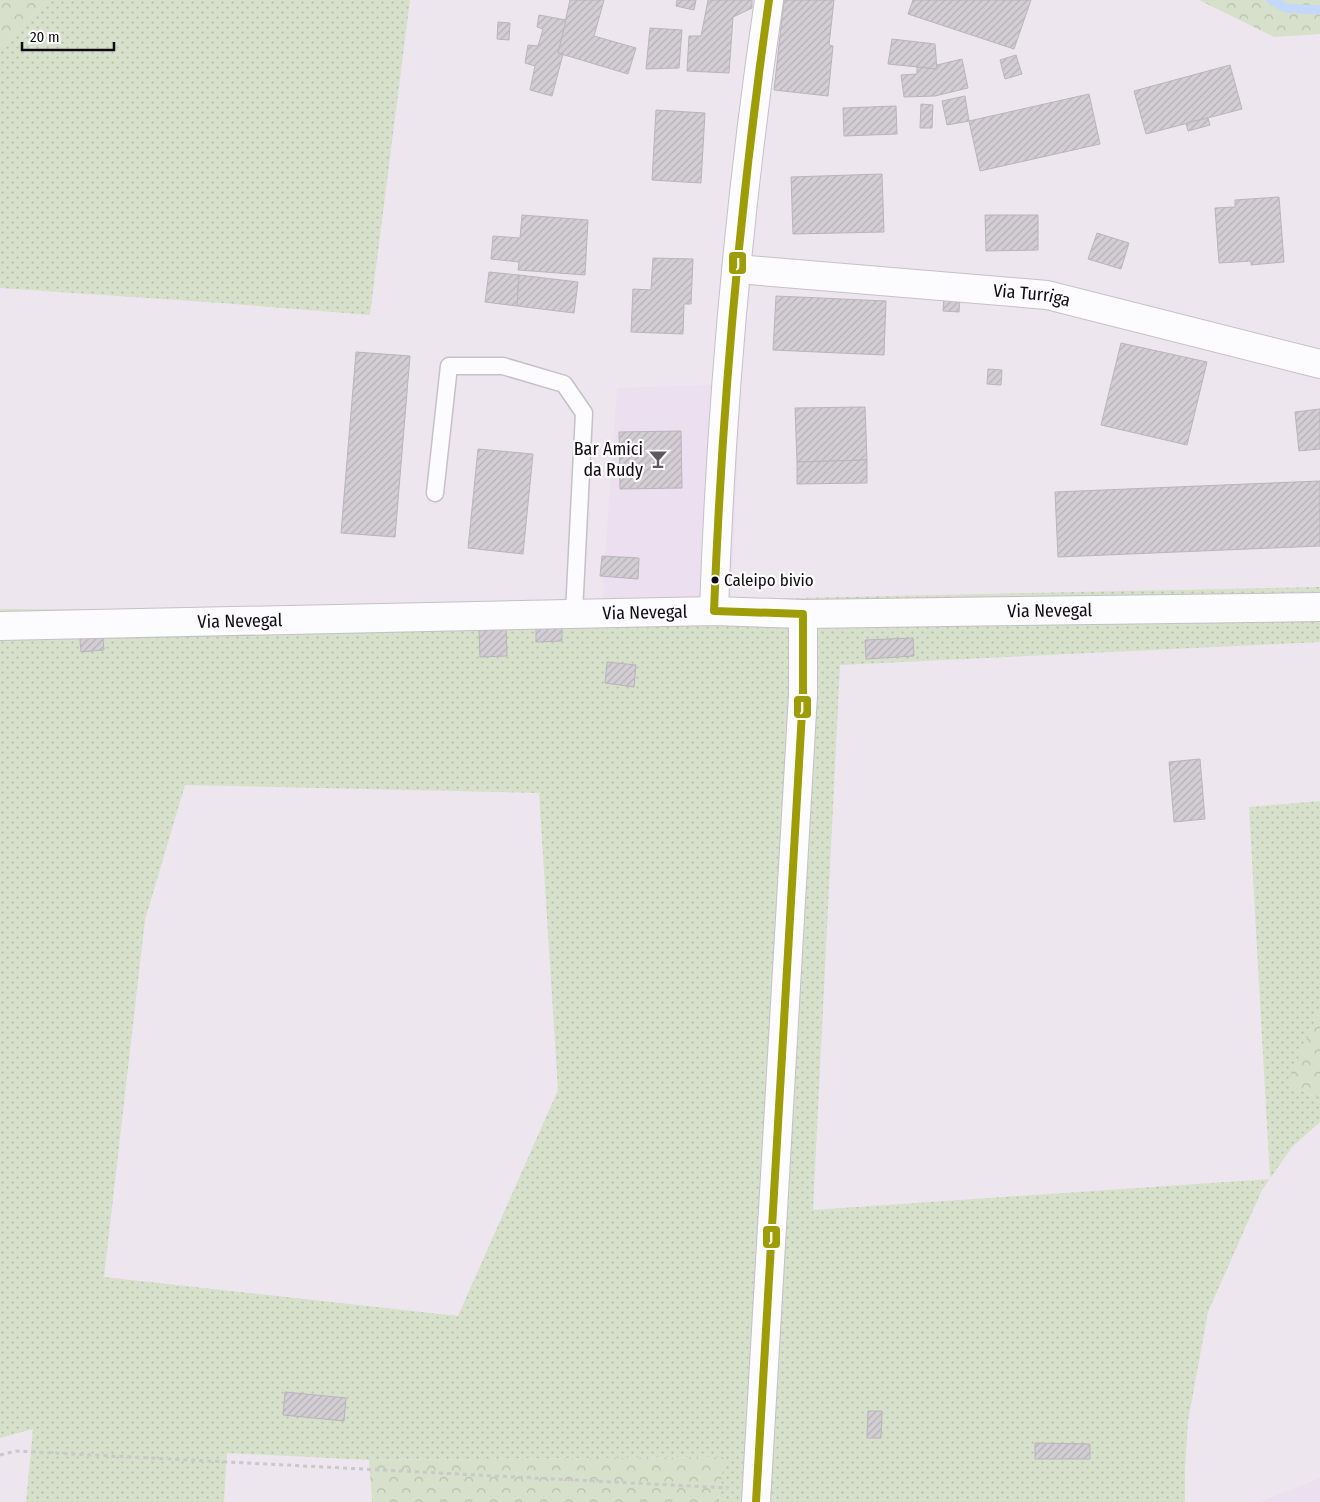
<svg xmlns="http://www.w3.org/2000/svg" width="1320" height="1502" viewBox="0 0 1320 1502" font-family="'Fira Sans Condensed',sans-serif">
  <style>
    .built { fill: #ecdff0 }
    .grass { fill: url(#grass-dots); fill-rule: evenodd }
    .forest { fill: url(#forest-crowns) }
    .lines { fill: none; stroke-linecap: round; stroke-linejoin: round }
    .stream { stroke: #c3d8fa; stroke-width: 9 }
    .building { fill: url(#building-hatch); stroke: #bab4bb }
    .service-casing { stroke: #c5c0c7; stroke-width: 19 }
    .minor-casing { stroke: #c5c0c7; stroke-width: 30 }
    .tertiary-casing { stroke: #c5c0c7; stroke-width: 30 }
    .secondary-casing { stroke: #c5c0c7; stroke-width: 30 }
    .path { stroke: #cac8ca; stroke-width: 3; stroke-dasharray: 4 4; stroke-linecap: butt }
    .service { stroke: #fcfbfd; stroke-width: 16 }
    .minor { stroke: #fcfbfd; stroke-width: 28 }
    .tertiary { stroke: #fcfbfd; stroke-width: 28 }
    .secondary { stroke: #fcfbfd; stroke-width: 28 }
    .bus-1-casing { stroke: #fff; stroke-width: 11 }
    .bus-1 { stroke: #9f9d07; stroke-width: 8 }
    .bus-dot { fill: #100b11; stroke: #fff; stroke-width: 2 }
    .labels { text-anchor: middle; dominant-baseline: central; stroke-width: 4.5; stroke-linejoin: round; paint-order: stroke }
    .bus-label { font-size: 17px; fill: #100b11; stroke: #fff; text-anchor: start }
    .street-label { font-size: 18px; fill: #100b11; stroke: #fff }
    .poi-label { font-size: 18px; fill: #100b11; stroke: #fff; text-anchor: end }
    .line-badge { stroke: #fff; stroke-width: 2 }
    .badge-label { font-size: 14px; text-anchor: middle; font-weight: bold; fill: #fff }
  </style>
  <defs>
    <pattern id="grass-dots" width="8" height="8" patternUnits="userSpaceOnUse" patternTransform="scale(1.25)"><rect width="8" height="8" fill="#d7e0cb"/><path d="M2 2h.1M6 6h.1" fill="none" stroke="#b8bfad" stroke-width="1.8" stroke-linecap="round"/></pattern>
    <pattern id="forest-crowns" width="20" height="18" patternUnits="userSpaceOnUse" patternTransform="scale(1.25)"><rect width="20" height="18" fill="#d7e0cb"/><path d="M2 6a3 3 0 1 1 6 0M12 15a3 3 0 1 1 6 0" fill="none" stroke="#b8bfad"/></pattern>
    <pattern id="building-hatch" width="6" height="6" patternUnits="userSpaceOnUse" patternTransform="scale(1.25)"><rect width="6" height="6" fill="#d3ced4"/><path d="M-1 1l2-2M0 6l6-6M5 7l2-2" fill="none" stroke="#b4b0b5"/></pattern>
  </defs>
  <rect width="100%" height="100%" fill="#ede6ef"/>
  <g class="built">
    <path d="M 741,384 L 731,598 L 602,600 L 617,388 Z"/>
    <path d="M 1320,1478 L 1320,1502 L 1261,1502 Z"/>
  </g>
  <g class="grass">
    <path d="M 47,0 L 410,0 L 370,315 L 221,303 L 0,288 L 0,50 Z"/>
    <path d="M 1320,587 L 1320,642 L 840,665 L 813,1210 L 1270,1179 L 1249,807 L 1320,801 L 1320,1011 L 1288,1083 L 1314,1097 L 1320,1087 L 1320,1122 L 1292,1147 L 1262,1190 L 1208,1312 L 1188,1421 L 1185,1469 L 1185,1502 L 719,1502 L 724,1457 L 369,1460 L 227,1453 L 224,1502 L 26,1502 L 33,1429 L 0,1438 L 0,609 L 219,610 ZM 185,785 L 539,793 L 558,1090 L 458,1316 L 104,1277 L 145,920 Z"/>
  </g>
  <g class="forest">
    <path d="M 0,0 L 47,0 L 0,50 Z"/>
    <path d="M 1199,0 L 1320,0 L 1320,34 L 1274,37 Z"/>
    <path d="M 1320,1011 L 1320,1087 L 1315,1097 L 1287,1083 Z"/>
    <path d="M 724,1457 L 719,1502 L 372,1502 L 369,1460 Z"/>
  </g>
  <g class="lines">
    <path class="stream" d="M 1271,0 L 1286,8 L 1320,10"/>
  </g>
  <g class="building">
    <path d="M 570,0 L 604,0 L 594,36 L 636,48 L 628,74 L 558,53 Z"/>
    <path d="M 677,0 L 696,0 L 694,10 L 676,6 Z"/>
    <path d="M 708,0 L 752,0 L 752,8 L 733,17 L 729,73 L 687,71 L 689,36 L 701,36 Z"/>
    <path d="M 784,0 L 834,0 L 829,45 L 833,46 L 828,96 L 774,90 Z"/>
    <path d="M 913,0 L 1031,0 L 1014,49 L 908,14 Z"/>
    <path d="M 539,15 L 566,20 L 558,53 L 563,54 L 552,96 L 530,90 L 535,66 L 525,63 L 528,45 L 538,46 L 543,29 L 537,27 Z"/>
    <path d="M 498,22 L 510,23 L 509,40 L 497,39 Z"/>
    <path d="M 650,28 L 682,30 L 679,68 L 646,69 Z"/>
    <path d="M 892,39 L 935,44 L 937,69 L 888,64 Z"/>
    <path d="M 1016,55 L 1022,74 L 1005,79 L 1000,60 Z"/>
    <path d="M 962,59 L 968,88 L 935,96 L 904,97 L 901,75 L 917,74 L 917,67 L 937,69 L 937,65 Z"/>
    <path d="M 1230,65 L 1242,109 L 1146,134 L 1134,91 Z"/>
    <path d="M 1089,94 L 1100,144 L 980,171 L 969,121 Z"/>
    <path d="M 965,96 L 969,121 L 947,125 L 942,101 Z"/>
    <path d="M 921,104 L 933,105 L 932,128 L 920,128 Z"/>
    <path d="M 896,106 L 897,134 L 844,136 L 843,108 Z"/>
    <path d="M 656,110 L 705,113 L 701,183 L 652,180 Z"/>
    <path d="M 1208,118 L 1210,125 L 1188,131 L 1186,123 Z"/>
    <path d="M 882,174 L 884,232 L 793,234 L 791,177 Z"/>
    <path d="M 1279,197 L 1284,262 L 1251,265 L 1251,261 L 1219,263 L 1215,208 L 1235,207 L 1235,200 Z"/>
    <path d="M 522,215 L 588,220 L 585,275 L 518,270 L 519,262 L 491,259 L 493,236 L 520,238 Z"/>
    <path d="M 985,215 L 1038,215 L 1038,250 L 986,251 Z"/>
    <path d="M 1097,233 L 1129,243 L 1121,269 L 1088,259 Z"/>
    <path d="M 653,258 L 693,259 L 691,304 L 684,304 L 683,334 L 631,332 L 633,289 L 651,290 Z"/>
    <path d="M 489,272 L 519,275 L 517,306 L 485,302 Z"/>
    <path d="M 519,275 L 578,282 L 574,313 L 517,306 Z"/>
    <path d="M 776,296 L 886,301 L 884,355 L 773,350 Z"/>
    <path d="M 944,297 L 960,298 L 959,312 L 943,311 Z"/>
    <path d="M 1121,343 L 1207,362 L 1187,445 L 1101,425 Z"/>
    <path d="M 356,352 L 410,356 L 395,537 L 341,533 Z"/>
    <path d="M 988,369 L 1002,370 L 1001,385 L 987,384 Z"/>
    <path d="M 865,407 L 867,460 L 797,462 L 795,408 Z"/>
    <path d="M 1320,409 L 1320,449 L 1299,451 L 1295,412 Z"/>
    <path d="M 681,431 L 682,488 L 620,489 L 619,432 Z"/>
    <path d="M 478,449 L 533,454 L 523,554 L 468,548 Z"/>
    <path d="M 867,460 L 867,483 L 797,484 L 797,462 Z"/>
    <path d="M 1320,481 L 1320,546 L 1058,557 L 1055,492 Z"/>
    <path d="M 602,556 L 639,558 L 638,579 L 600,576 Z"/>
    <path d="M 562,626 L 562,641 L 536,642 L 536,627 Z"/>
    <path d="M 102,627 L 104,650 L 81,652 L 79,629 Z"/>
    <path d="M 506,629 L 507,656 L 480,657 L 479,631 Z"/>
    <path d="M 913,638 L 914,656 L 866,659 L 865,640 Z"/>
    <path d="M 607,662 L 636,665 L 634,687 L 605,683 Z"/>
    <path d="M 1200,759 L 1205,819 L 1174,822 L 1169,762 Z"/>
    <path d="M 285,1392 L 346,1398 L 344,1421 L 283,1415 Z"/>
    <path d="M 868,1411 L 882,1411 L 881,1438 L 867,1438 Z"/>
    <path d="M 1035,1443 L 1090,1444 L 1090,1459 L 1035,1459 Z"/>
  </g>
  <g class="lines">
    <g class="service-casing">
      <path id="service" d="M 435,493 L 449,366 L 503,366 L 564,384 L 584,413 L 574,613"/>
    </g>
    <g class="minor-casing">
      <g id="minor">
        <path id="s1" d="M 737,269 L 1047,295 L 1320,364"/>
        <path d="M 714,611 C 721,407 739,202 769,0"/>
      </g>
    </g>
    <g class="tertiary-casing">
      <path id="tertiary" d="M 756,1502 L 803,695 L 803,614"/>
    </g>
    <g class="secondary-casing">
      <g id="secondary">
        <path id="s2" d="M 0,626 L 714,611 L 803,614 L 1320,607"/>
      </g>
    </g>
    <path class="path" d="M 0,1455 L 16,1451 L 728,1488"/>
    <use href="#service" class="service"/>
    <use href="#minor" class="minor"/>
    <use href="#tertiary" class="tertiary"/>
    <use href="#secondary" class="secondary"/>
    <g class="bus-1-casing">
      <path id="bus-1" d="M 756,1502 L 803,695 L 803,614 L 714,611 C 722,406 740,203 769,0"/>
    </g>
    <use href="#bus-1" class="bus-1"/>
  </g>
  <defs>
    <g id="bar-bare" transform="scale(1.5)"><path d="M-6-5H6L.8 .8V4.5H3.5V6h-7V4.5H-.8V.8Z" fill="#5d585f" stroke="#fff" stroke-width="2.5" paint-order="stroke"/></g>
  </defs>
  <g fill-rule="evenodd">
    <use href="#bar-bare" x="658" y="459"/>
  </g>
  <circle class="bus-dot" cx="715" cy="580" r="4.5"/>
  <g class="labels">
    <g class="bus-label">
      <text x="724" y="580">Caleipo bivio</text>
    </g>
    <g class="street-label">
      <text stroke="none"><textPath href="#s1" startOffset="296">Via Turriga</textPath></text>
      <text stroke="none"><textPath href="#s2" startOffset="1050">Via Nevegal</textPath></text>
      <text stroke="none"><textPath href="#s2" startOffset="645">Via Nevegal</textPath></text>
      <text stroke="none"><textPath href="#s2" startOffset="240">Via Nevegal</textPath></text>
    </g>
    <g class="poi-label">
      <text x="643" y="449">Bar Amici<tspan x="643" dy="21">da Rudy</tspan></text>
    </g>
  </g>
  <g class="line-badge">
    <rect x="728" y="251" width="19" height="24" rx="5" fill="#9f9d07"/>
    <rect x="793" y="695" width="19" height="24" rx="5" fill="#9f9d07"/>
    <rect x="762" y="1225" width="19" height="24" rx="5" fill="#9f9d07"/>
  </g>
  <g class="badge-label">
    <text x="738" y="268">J</text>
    <text x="802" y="712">J</text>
    <text x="771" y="1242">J</text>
  </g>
  <path d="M22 42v8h92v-8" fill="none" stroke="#100b11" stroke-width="2.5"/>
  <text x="30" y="42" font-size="15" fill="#100b11" stroke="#ffffff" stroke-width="4" paint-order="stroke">20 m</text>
</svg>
